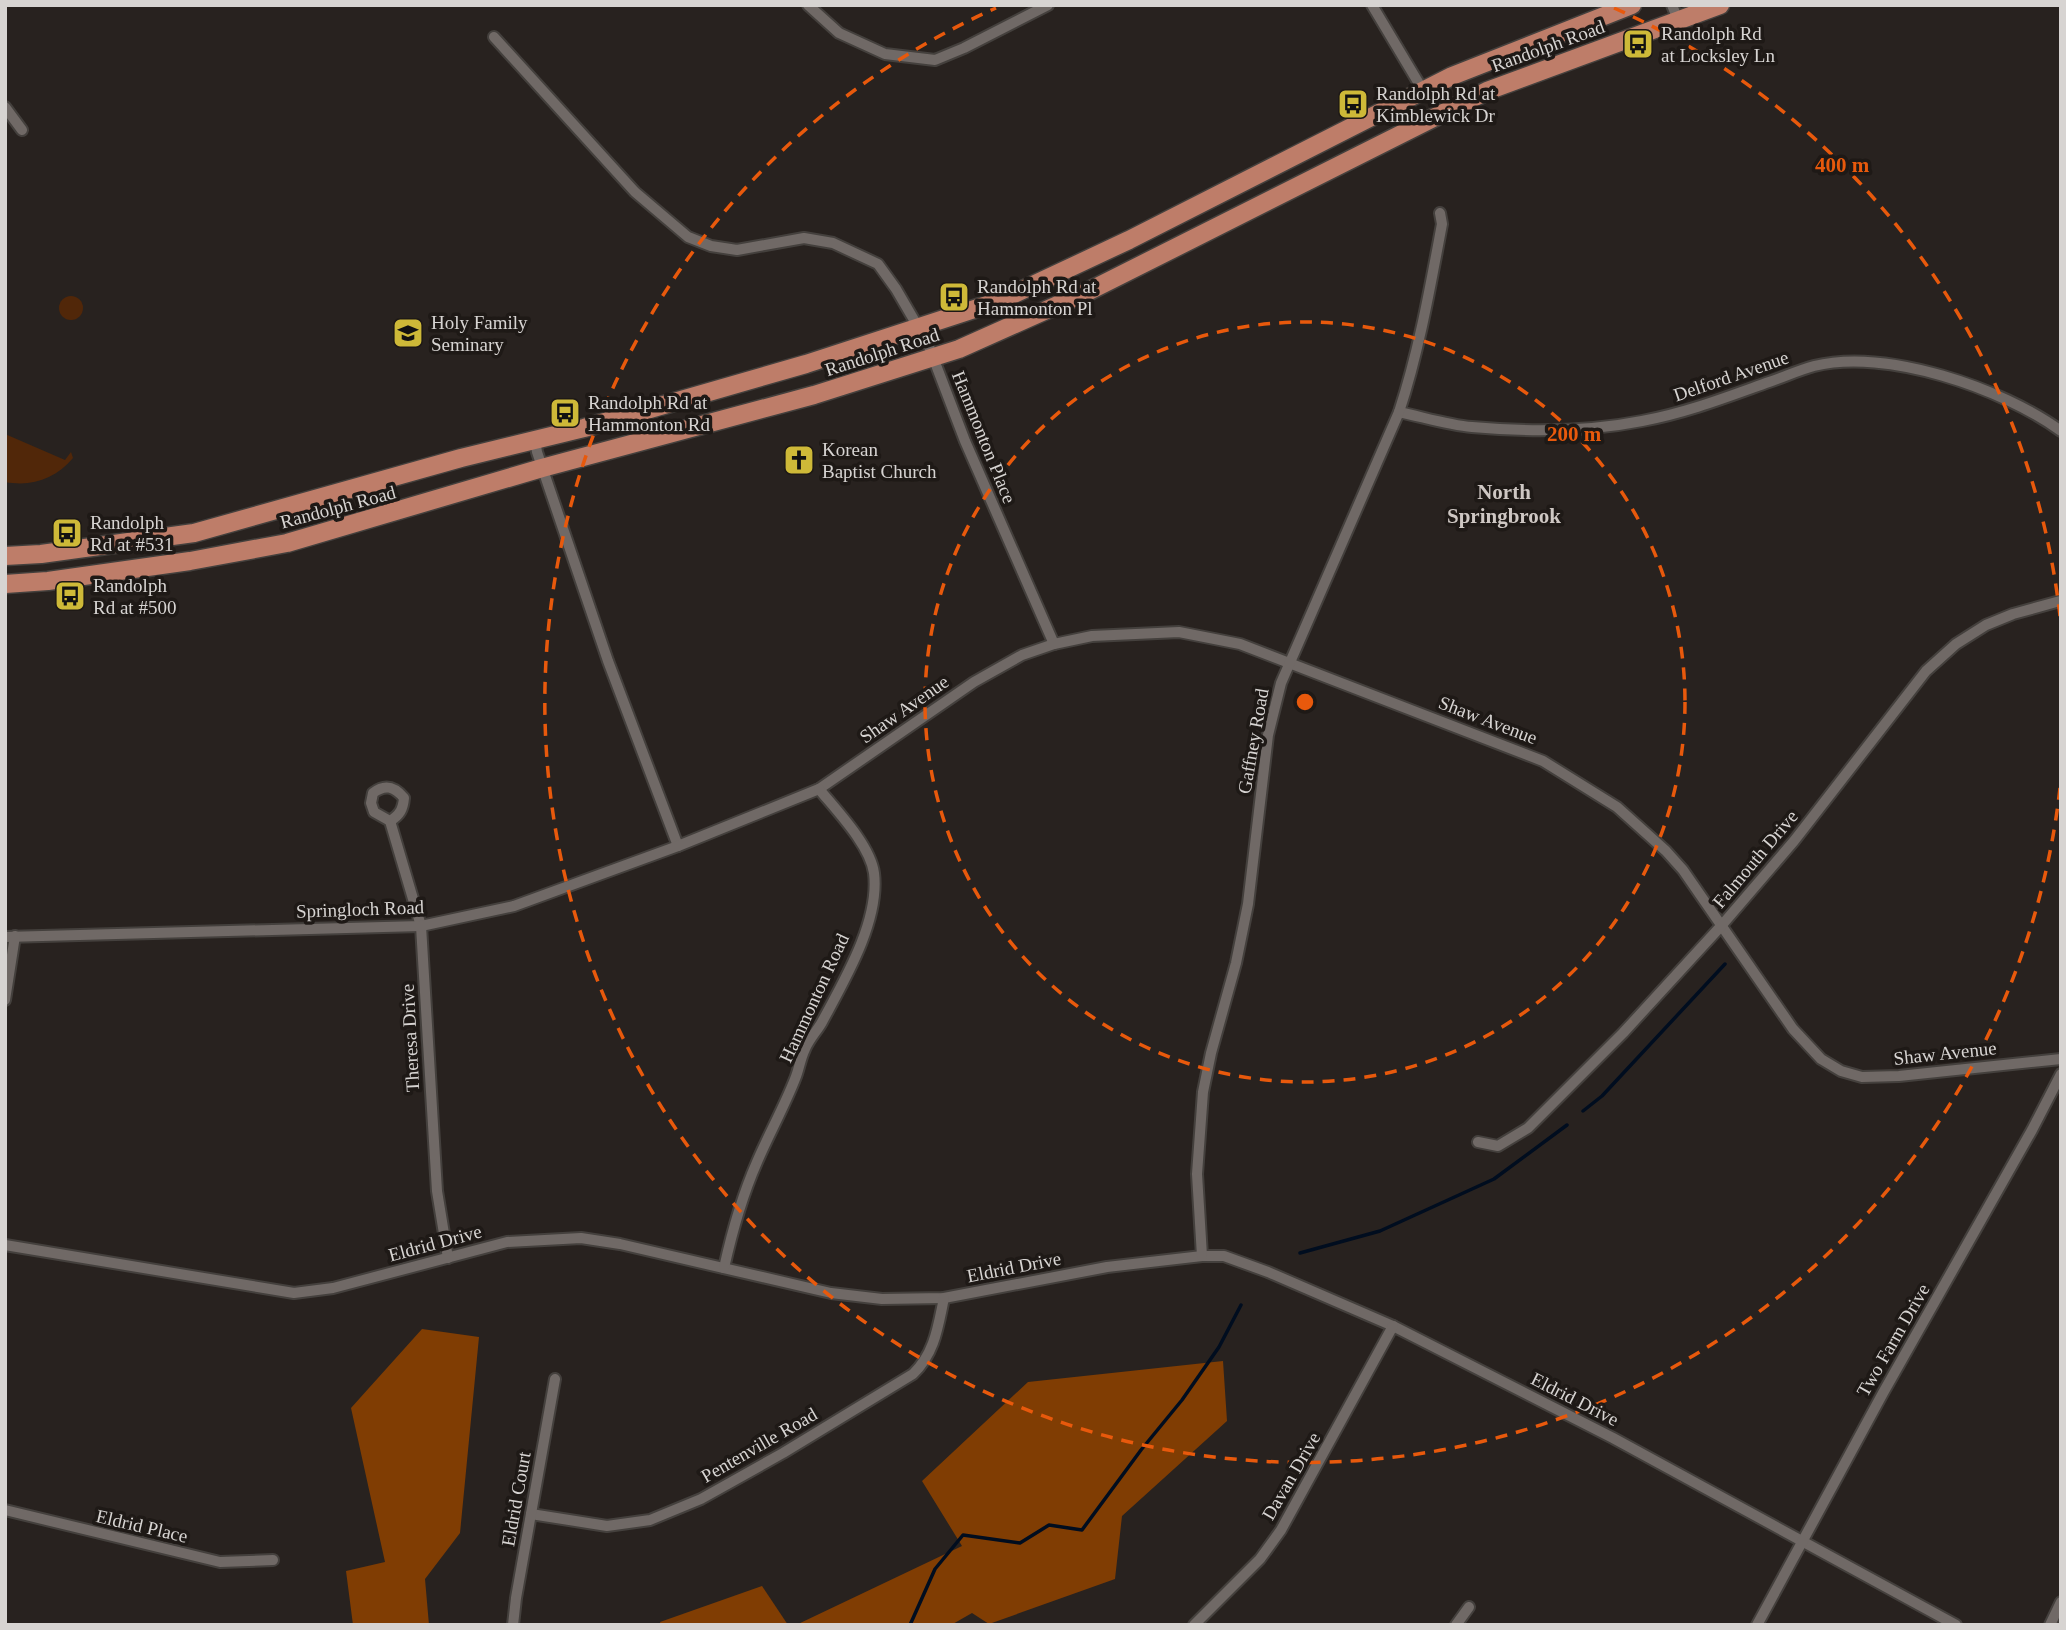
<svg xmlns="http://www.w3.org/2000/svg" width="2066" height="1630" viewBox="0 0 2066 1630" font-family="'Times New Roman',serif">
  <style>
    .green { fill: #512709 }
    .forest { fill: #803d03 }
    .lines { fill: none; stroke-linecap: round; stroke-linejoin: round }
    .stream { stroke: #000d1f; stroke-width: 3.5 }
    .minor-casing { stroke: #44403d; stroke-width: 14 }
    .primary-casing { stroke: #44403d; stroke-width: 21 }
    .minor { stroke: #706966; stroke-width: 10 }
    .primary { stroke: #be7d69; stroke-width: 18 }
    .ring { fill: none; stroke: #e8590c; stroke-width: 3.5; stroke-dasharray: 12 9 }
    .labels { text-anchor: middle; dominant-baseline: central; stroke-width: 7; stroke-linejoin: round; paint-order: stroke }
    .poi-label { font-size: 19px; fill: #d7d4d2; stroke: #1e1916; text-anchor: start }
    .street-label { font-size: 19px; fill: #d7d4d2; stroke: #1e1916 }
    .neighbourhood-label { font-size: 21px; font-weight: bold; fill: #cec7c3; stroke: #1e1916 }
    .centre { fill: #e8590c; stroke: #1e1916; stroke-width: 3.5 }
    .ring-label { font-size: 21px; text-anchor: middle; font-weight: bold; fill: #e8590c; stroke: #1e1916; stroke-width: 7; stroke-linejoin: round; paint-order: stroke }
  </style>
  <rect width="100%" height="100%" fill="#28221f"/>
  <g class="green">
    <circle cx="71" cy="308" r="12"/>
    <path d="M 5,434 L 65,460 L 71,452 L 73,458 C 55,479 32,487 5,482 Z"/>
  </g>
  <g class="forest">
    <path d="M 422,1329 L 479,1337 L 460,1533 L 425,1579 L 429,1625 L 353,1625 L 346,1571 L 385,1562 L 351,1408 Z"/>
    <path d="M 1223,1361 L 1227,1421 L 1122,1516 L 1115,1579 L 989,1624 L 972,1613 L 951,1625 L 796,1625 L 962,1546 L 922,1481 L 1028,1382 Z"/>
    <path d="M 762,1586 L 788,1625 L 661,1625 L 660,1622 Z"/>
  </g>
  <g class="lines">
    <g class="stream">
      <path d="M 1583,1111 L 1602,1096 L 1725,964"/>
      <path d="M 1300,1253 L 1380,1231 L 1494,1179 L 1567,1125"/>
      <path d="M 910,1625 L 935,1569 L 963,1535 L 1020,1543 L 1049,1525 L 1082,1530 L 1141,1450 L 1182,1400 L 1219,1347 L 1241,1305"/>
    </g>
    <g class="minor-casing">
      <g id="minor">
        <path d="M 808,5 L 839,33 L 885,54 L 935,60 L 964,48 L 1048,5"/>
        <path d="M 1372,5 L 1424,92"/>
        <path d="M 1672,5 L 1678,20"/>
        <path d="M 494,37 L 635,192 L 688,237 L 711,246 L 737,250 L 804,238 L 833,243 L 878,264 L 896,289 L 928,344 L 965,441 L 1054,644"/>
        <path d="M 5,107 L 22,130"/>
        <path d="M 1399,412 C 1423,417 1448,425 1472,427 C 1528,432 1587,432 1642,421 C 1686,413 1727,397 1769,382 C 1784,377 1799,370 1814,366 C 1886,348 2002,388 2061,431"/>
        <path d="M 535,440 L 537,452 L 608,661 L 678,846"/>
        <path d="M 390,821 L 374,812 L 371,803 L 373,793 C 385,784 394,786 404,798 C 403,809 400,815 390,821 L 421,926 L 437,1191 L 448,1258"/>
        <path d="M 5,937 L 421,926 L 514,906 L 678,846 L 819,789 L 974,682 L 1022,655 L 1054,644 L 1092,636 L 1179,632 L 1240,644 L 1543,761 L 1617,807 L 1666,851 L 1683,870 L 1793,1029 L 1821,1059 L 1841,1071 L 1862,1077 L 1899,1076 L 2061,1059"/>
        <path d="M 5,1000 L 15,936"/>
        <path d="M 1478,1142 L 1498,1146 L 1528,1128 L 1623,1033 L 1722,925 L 1794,841 L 1926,671 L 1956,644 L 1986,625 L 2013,614 L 2060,601"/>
        <path d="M 5,1245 L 294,1293 L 333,1288 L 507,1242 L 581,1238 L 620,1244 L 831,1293 L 882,1299 L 944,1298 L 1107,1267 L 1202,1256 L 1224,1256 L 1268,1272 L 1393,1326 L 1613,1438 L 1956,1625"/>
        <path d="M 1202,1256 L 1197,1174 L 1203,1092 L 1211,1053 L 1236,963 L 1248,904 L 1268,735 L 1281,683 L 1399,412 C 1419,351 1430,288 1442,224 L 1440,213"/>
        <path d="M 724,1268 C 732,1232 742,1196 757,1162 C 769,1134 784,1107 795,1079 C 799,1070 800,1059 805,1049 C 809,1039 817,1031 822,1022 C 844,981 880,921 874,873 C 870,845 837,811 819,789"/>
        <path d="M 5,1510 L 220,1562 L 273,1560"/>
        <path d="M 531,1514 L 607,1526 L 650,1520 L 701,1499 L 783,1453 L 913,1374 C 935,1353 938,1326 944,1298"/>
        <path d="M 513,1625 L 516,1598 L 555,1379"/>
        <path d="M 1194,1625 L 1260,1559 L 1281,1530 L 1393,1326"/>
        <path d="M 1456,1625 L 1469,1607"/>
        <path d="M 1757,1625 L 1883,1393 L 2032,1130 L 2061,1074"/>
        <path d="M 2050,1625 L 2061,1602"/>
      </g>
    </g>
    <g class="primary-casing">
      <g id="primary">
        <path d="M 5,556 L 41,554 L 194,533 L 461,458 L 584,428 L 806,364 L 999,301 L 1129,240 L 1452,76 L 1632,5"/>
        <path d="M 5,584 L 48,581 L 190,561 L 287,543 L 542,468 L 814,395 L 959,349 L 1089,291 L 1487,91 L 1720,5"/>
      </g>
    </g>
    <use href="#minor" class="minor"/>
    <use href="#primary" class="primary"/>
  </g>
  <g class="ring">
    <circle cx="1305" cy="702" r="380"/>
    <path d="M2060 788A760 760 0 1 1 996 8M1614 8A760 760 0 0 1 2060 616"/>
  </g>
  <defs>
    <g id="bus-square" transform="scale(1.575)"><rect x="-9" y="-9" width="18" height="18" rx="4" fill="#ceb938" stroke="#1e1916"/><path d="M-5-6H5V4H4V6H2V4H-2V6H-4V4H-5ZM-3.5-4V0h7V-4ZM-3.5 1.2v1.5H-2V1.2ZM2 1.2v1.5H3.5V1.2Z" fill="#111"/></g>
    <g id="school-square" transform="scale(1.575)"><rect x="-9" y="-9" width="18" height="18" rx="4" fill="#ceb938" stroke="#1e1916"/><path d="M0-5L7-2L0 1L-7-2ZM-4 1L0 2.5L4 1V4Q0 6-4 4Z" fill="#111"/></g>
    <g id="church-square" transform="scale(1.575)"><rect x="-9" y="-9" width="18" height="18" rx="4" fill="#ceb938" stroke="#1e1916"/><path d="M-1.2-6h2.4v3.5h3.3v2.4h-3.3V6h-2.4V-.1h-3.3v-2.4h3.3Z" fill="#111"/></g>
  </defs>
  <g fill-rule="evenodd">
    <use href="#bus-square" x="1638" y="44"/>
    <use href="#bus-square" x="1353" y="104"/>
    <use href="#bus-square" x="954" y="297"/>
    <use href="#school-square" x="408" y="333"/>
    <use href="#bus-square" x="565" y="413"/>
    <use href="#church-square" x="799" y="460"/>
    <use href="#bus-square" x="67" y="533"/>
    <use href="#bus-square" x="70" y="596"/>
  </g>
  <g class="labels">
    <g class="poi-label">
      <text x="1661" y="33">Randolph Rd<tspan x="1661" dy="22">at Locksley Ln</tspan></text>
      <text x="1376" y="93">Randolph Rd at<tspan x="1376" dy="22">Kimblewick Dr</tspan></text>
      <text x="977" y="286">Randolph Rd at<tspan x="977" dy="22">Hammonton Pl</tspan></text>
      <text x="431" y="322">Holy Family<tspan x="431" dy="22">Seminary</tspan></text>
      <text x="588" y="402">Randolph Rd at<tspan x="588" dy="22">Hammonton Rd</tspan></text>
      <text x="822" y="449">Korean<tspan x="822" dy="22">Baptist Church</tspan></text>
      <text x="90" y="522">Randolph<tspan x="90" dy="22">Rd at #531</tspan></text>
      <text x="93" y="585">Randolph<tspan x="93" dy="22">Rd at #500</tspan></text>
    </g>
    <g class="street-label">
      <text transform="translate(1548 46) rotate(-20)">Randolph Road</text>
      <text transform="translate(882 352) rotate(-18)">Randolph Road</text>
      <text transform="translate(1731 376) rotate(-19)">Delford Avenue</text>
      <text transform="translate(984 437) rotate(68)">Hammonton Place</text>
      <text transform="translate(338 507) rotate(-15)">Randolph Road</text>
      <text transform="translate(904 709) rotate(-35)">Shaw Avenue</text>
      <text transform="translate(1488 720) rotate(21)">Shaw Avenue</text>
      <text transform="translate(1253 741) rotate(-80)">Gaffney Road</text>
      <text transform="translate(1755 859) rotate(-50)">Falmouth Drive</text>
      <text transform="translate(360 909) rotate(-2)">Springloch Road</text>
      <text transform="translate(814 998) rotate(-65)">Hammonton Road</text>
      <text transform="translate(410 1038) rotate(-93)">Theresa Drive</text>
      <text transform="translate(1945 1053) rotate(-6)">Shaw Avenue</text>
      <text transform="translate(435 1243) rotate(-15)">Eldrid Drive</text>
      <text transform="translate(1014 1267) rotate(-11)">Eldrid Drive</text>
      <text transform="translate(1893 1340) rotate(-60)">Two Farm Drive</text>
      <text transform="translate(1575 1399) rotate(27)">Eldrid Drive</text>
      <text transform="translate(759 1445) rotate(-30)">Pentenville Road</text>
      <text transform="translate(1291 1476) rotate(-60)">Davan Drive</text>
      <text transform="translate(516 1499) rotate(-80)">Eldrid Court</text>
      <text transform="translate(142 1526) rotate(13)">Eldrid Place</text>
    </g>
    <g class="neighbourhood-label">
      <text x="1504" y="492">North<tspan x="1504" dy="24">Springbrook</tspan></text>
    </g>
  </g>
  <circle cx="1305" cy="702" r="10" class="centre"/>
  <g class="ring-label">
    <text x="1842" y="172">400 m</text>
    <text x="1574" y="441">200 m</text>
  </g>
  <rect width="2066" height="1630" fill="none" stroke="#d7d4d2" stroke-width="14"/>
</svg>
